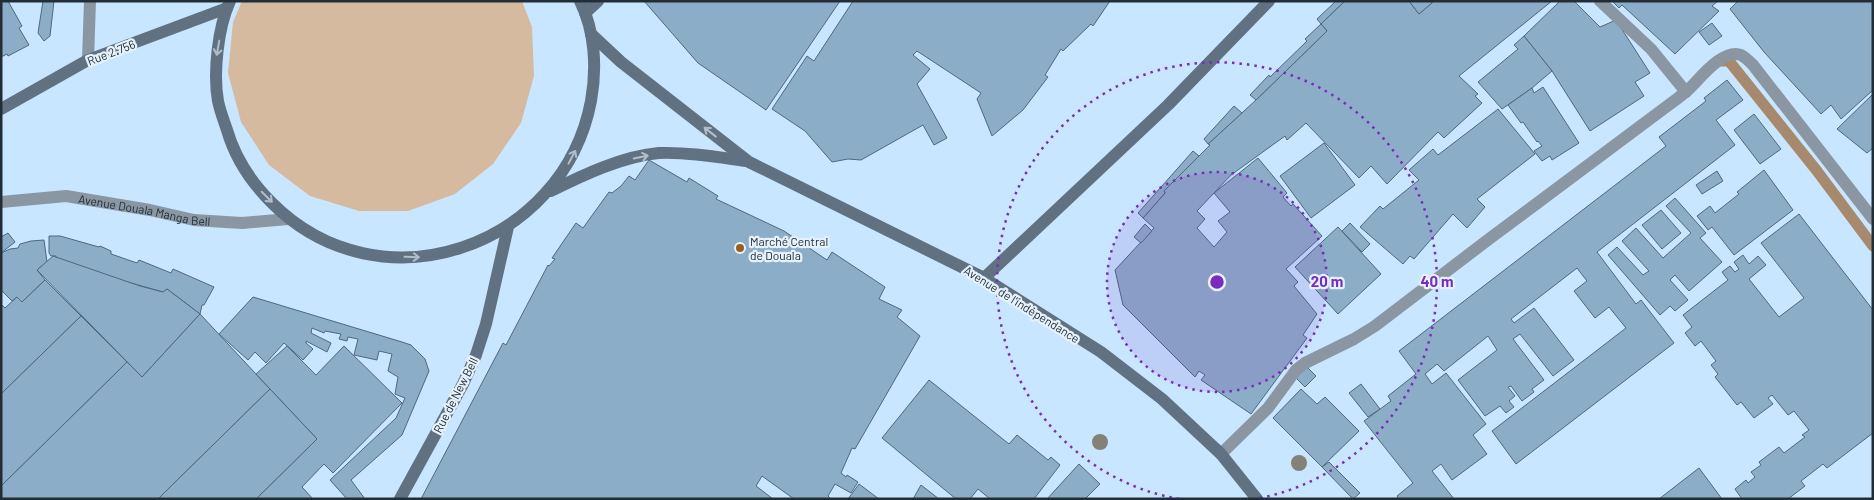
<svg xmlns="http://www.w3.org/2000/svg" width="1874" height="500" viewBox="0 0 1874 500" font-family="Barlow,sans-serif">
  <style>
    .green { fill: #d6ba9f }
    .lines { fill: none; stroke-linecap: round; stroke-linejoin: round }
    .stream { stroke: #a78a6e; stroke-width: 11 }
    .building { fill: #8cadc8; stroke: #4e687e; fill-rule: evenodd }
    .street { stroke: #8a96a1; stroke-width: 12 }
    .secondary { stroke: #607281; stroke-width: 12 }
    .tree { fill: #848178 }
    .oneway { stroke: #b0beca }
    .ring { fill: none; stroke: #7b2cbf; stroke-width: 2.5; stroke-dasharray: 2.5 5 }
    .poi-dot { fill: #99601d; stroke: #e5f1fb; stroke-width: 2 }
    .labels { text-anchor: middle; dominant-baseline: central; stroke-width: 4.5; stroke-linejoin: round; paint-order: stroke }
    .street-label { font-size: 12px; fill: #222e37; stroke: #e5f1fb }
    .poi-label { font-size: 12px; fill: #222e37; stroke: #e5f1fb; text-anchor: start }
    .centre { fill: #7b2cbf; stroke: #e5f1fb; stroke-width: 2.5 }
    .ring-label { font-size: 15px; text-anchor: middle; font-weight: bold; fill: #7b2cbf; stroke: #e5f1fb; stroke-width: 4.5; stroke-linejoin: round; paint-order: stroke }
  </style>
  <rect width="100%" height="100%" fill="#c8e6ff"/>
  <path class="green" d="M 242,1 L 522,1 L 532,27 L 534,76 L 521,123 L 493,164 L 455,194 L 408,211 L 359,211 L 310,196 L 269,165 L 241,122 L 228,73 L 233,22 Z"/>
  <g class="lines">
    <path class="stream" d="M 1722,61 L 1729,61 L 1817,171 L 1873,246"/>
  </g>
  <g class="building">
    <path d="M 1,1 L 8,1 L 22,26 L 19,28 L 29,45 L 8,56 L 7,54 L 1,57 Z"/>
    <path d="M 43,1 L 54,1 L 50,36 L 44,41 L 38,33 Z"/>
    <path d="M 644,1 L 840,1 L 766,110 L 698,63 Z"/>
    <path d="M 853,1 L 1110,1 L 1093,26 L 1091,24 L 1063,51 L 1061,49 L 1045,75 L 1048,77 L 1023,110 L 992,136 L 977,99 L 981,93 L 917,51 L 913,55 L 930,69 L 917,84 L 947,138 L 934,145 L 923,125 L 861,160 L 848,159 L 832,162 L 805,131 L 772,109 L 807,56 L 814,61 Z"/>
    <path d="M 1336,1 L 1345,1 L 1321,24 L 1317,19 Z"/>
    <path d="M 1345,1 L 1409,1 L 1419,14 L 1434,1 L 1552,1 L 1459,76 L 1478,94 L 1475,96 L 1482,103 L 1444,138 L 1438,132 L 1387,184 L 1371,166 L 1359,178 L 1306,123 L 1287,140 L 1285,136 L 1231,175 L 1214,193 L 1258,158 L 1287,193 L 1283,197 L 1291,206 L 1293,204 L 1322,236 L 1286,269 L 1298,282 L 1294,286 L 1317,314 L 1303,335 L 1307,338 L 1251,414 L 1201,380 L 1205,375 L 1199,371 L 1195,377 L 1123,305 L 1115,270 L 1154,228 L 1143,218 L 1165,193 L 1164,191 L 1210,145 L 1208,144 L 1256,100 L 1327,31 L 1321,24 ZM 1214,193 L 1230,212 L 1218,221 L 1227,232 L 1214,247 L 1197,228 L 1205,219 L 1197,211 Z"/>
    <path d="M 1409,1 L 1431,1 L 1432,3 L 1419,14 Z"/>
    <path d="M 1560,1 L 1574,1 L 1600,27 L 1616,20 L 1650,73 L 1635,82 L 1644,96 L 1590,131 L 1552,71 L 1524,36 Z"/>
    <path d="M 1612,1 L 1718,1 L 1712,6 L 1719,11 L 1675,54 L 1622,5 L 1619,8 Z"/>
    <path d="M 1738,1 L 1873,1 L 1873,90 L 1841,119 L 1831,105 L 1821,114 L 1764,52 L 1730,9 Z"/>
    <path d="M 1712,23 L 1722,36 L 1709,45 L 1699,32 Z"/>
    <path d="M 1321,24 L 1327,31 L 1256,100 L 1250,95 L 1269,75 L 1270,77 L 1307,41 L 1305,39 Z"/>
    <path d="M 1524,36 L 1552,71 L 1532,88 L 1502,109 L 1478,82 L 1518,49 L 1514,45 Z"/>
    <path d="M 1727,80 L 1743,100 L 1716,120 L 1735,145 L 1597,252 L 1636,304 L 1641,300 L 1674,343 L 1516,464 L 1492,431 L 1626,328 L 1609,307 L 1595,318 L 1574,291 L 1587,281 L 1577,268 L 1511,319 L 1514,323 L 1534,308 L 1574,360 L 1553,376 L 1520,334 L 1513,339 L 1544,380 L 1532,389 L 1534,392 L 1522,401 L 1511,386 L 1508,387 L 1515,396 L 1509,401 L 1514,407 L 1506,413 L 1500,406 L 1485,416 L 1458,380 L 1497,350 L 1488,336 L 1444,371 L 1437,364 L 1425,374 L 1432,384 L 1446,373 L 1486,424 L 1473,435 L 1487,454 L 1452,480 L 1441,464 L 1432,471 L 1454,499 L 1399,499 L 1397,496 L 1413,483 L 1364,421 L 1391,401 L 1388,396 L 1416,374 L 1399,351 L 1666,146 L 1659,137 L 1706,101 L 1704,98 Z"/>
    <path d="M 1543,87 L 1579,143 L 1552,160 L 1550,156 L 1542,161 L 1534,151 L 1542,146 L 1538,141 L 1537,142 L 1523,122 L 1521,123 L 1508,105 L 1532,88 L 1534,93 Z"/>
    <path d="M 1873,94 L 1873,148 L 1867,153 L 1837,129 Z"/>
    <path d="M 1234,106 L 1242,113 L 1208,144 L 1204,139 Z"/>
    <path d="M 1498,109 L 1535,154 L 1477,199 L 1485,207 L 1467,228 L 1453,214 L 1414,259 L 1410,256 L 1403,264 L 1360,227 L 1380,206 L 1383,209 L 1419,180 L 1409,170 L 1433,149 L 1438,155 Z"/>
    <path d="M 1754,114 L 1781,149 L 1760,164 L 1734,130 Z"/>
    <path d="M 1324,143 L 1355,185 L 1311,218 L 1280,176 Z"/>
    <path d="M 1193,151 L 1199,156 L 1164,191 L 1165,193 L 1143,218 L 1138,213 Z"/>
    <path d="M 649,160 L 687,182 L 689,178 L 718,196 L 716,199 L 784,231 L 827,260 L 832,252 L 885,287 L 879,299 L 902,310 L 897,317 L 920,336 L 855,449 L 852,448 L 841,473 L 846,477 L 847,475 L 858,482 L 851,493 L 835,484 L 828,496 L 831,499 L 794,499 L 762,476 L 756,486 L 773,499 L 421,499 L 503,343 L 506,345 L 548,265 L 549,266 L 555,259 L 552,258 L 576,223 L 583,228 L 609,192 L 612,193 L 621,186 L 629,176 L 635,180 Z"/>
    <path d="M 1764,170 L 1793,210 L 1734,255 L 1712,227 L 1708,230 L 1697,216 L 1710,206 L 1715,213 L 1739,194 L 1737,192 Z"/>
    <path d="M 1717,171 L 1723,181 L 1702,194 L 1696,185 Z"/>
    <path d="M 1675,198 L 1706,233 L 1700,238 L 1722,262 L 1689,291 L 1675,275 L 1670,280 L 1688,300 L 1675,311 L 1670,306 L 1660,315 L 1608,255 L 1617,247 L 1643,275 L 1649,271 L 1622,241 L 1636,228 L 1663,258 L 1691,233 L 1666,206 Z"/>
    <path d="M 1661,210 L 1681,233 L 1662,249 L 1642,225 Z"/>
    <path d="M 1799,214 L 1873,310 L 1873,433 L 1827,468 L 1823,464 L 1801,481 L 1805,486 L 1788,499 L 1742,499 L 1735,489 L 1746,480 L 1748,483 L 1755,477 L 1751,472 L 1761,465 L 1759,462 L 1779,447 L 1784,453 L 1805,437 L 1802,435 L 1809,430 L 1794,411 L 1788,415 L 1772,395 L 1768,398 L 1773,404 L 1754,418 L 1741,402 L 1737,405 L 1715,377 L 1718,374 L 1711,365 L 1716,361 L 1701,341 L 1695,346 L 1685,333 L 1692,327 L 1683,315 L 1728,280 L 1722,272 L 1730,266 L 1735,272 L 1739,269 L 1734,262 L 1743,255 L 1749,264 L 1758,256 L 1766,265 L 1749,279 L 1779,317 L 1804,298 L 1761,243 Z"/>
    <path d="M 1350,223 L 1370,244 L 1362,252 L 1342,231 Z"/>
    <path d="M 1145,224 L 1152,231 L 1141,243 L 1134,237 Z"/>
    <path d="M 1338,227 L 1381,274 L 1338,314 L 1295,267 Z"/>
    <path d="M 8,233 L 15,242 L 1,253 L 1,237 Z"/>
    <path d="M 49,236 L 60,236 L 99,247 L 100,246 L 111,251 L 111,254 L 137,263 L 139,260 L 171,273 L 173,269 L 214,287 L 204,305 L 202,305 L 200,314 L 167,289 L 163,292 L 117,279 L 56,258 L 56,256 L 51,256 L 49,253 Z"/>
    <path d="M 44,240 L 47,262 L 37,270 L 45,280 L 22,302 L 17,297 L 12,301 L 1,290 L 1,253 L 10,249 L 18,248 L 20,244 L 31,241 Z"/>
    <path d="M 53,256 L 140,286 L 163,292 L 167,289 L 200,314 L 142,377 L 37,270 Z"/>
    <path d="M 45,280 L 81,316 L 1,394 L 1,304 L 5,308 L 17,297 L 22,302 Z"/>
    <path d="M 253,297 L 402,342 L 411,345 L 425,359 L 429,371 L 402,435 L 351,480 L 365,499 L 347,499 L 330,480 L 396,418 L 405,398 L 395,394 L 398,377 L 388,371 L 392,354 L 379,351 L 377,360 L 354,355 L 358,339 L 348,337 L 347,341 L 339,339 L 341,334 L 325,331 L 324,333 L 312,328 L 311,333 L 331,343 L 327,352 L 306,341 L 306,343 L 313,349 L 303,360 L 284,343 L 266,363 L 255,352 L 248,360 L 219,334 Z"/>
    <path d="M 200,314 L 270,389 L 158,499 L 1,499 L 1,486 L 127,362 L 142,377 Z"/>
    <path d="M 81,316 L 127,362 L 1,486 L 1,394 Z"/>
    <path d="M 287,346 L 316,375 L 344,346 L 402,403 L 333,473 L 324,464 L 302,487 L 313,499 L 256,499 L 317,439 L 256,374 Z"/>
    <path d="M 1305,365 L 1316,376 L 1305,387 L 1294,376 Z"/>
    <path d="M 929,380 L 1009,444 L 1017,435 L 1048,460 L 1051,457 L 1060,465 L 1034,499 L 990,499 L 978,489 L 970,499 L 956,499 L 882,438 Z"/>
    <path d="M 1361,384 L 1380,409 L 1368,417 L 1349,393 Z"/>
    <path d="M 270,389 L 317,439 L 256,499 L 158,499 Z"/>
    <path d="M 1301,389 L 1317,404 L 1325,397 L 1359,431 L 1322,467 L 1273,418 Z"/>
    <path d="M 1329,462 L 1360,493 L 1353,499 L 1322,467 Z"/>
    <path d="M 1079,464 L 1100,484 L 1085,499 L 1047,499 Z"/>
    <path d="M 1699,468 L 1722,499 L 1659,499 Z"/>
    <path d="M 859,484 L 879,499 L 848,499 Z"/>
    <path d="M 921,485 L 939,499 L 913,499 Z"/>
  </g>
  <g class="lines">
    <g class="street">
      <path d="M 1600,1 L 1651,49 L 1686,92"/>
      <path d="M 88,60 L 90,1"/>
      <path id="s1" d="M 1,202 L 66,196 L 150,210 L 194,220 L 242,223 L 288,219"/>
      <path d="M 1221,454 L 1268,408 L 1296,370 L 1305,363 L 1354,339 L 1375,326 L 1489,239 L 1670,104 C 1677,99 1685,93 1691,87 C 1701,77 1724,48 1741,55 C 1745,57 1750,62 1753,65 L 1873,219"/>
    </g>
    <g class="secondary">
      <path d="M 230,1 C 218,27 213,73 218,101 C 220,111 224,121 227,130 C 235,158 252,183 272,203 C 380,311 563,248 591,101 C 597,68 595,31 580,1"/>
      <path d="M 585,13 L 598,1"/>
      <path d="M 591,34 L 621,62 L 749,162 L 984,278 L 1101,352 L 1162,399 L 1221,454 L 1257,499"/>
      <path d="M 1,109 L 88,60 L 227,8"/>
      <path d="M 551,191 C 583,175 623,156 659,153 C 688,152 717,157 746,161"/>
      <path d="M 984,278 L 1168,105 L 1269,1"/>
      <path d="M 400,499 L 463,384 L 476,355 L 486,324 L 508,227"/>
    </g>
  </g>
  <g class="tree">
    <circle cx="1100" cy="442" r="8"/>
    <circle cx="1299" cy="463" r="8"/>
  </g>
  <defs><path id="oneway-shaft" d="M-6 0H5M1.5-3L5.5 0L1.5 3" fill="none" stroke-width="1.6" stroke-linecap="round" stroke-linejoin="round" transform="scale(1.25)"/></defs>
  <g class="oneway">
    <use href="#oneway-shaft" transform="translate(218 48) rotate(100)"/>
    <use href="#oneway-shaft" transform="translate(710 132) rotate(-142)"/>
    <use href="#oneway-shaft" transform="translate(572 157) rotate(-62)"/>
    <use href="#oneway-shaft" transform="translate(641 157) rotate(-12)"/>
    <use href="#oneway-shaft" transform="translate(267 197) rotate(45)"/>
    <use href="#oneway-shaft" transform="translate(412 257) rotate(2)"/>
  </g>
  <circle cx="1217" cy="282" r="110" fill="#7b2cbf" fill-opacity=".12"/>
  <g class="ring">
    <circle cx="1217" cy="282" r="110"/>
    <path d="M1179 499A220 220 0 1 1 1255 499"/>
  </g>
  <circle class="poi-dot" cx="740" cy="248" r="5"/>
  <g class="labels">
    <g class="street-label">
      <text transform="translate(111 52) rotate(-21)">Rue 2.756</text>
      <text stroke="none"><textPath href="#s1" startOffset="145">Avenue Douala Manga Bell</textPath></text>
      <text transform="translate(1022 304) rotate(32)">Avenue de l'indépendance</text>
      <text transform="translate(455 395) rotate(-63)">Rue de New Bell</text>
    </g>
    <g class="poi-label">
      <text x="750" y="241">Marché Central<tspan x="750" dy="14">de Douala</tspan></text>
    </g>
  </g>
  <circle cx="1217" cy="282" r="8" class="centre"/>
  <g class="ring-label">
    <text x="1327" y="287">20 m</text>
    <text x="1437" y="287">40 m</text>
  </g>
  <rect width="1874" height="500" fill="none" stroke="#222e37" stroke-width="5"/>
</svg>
